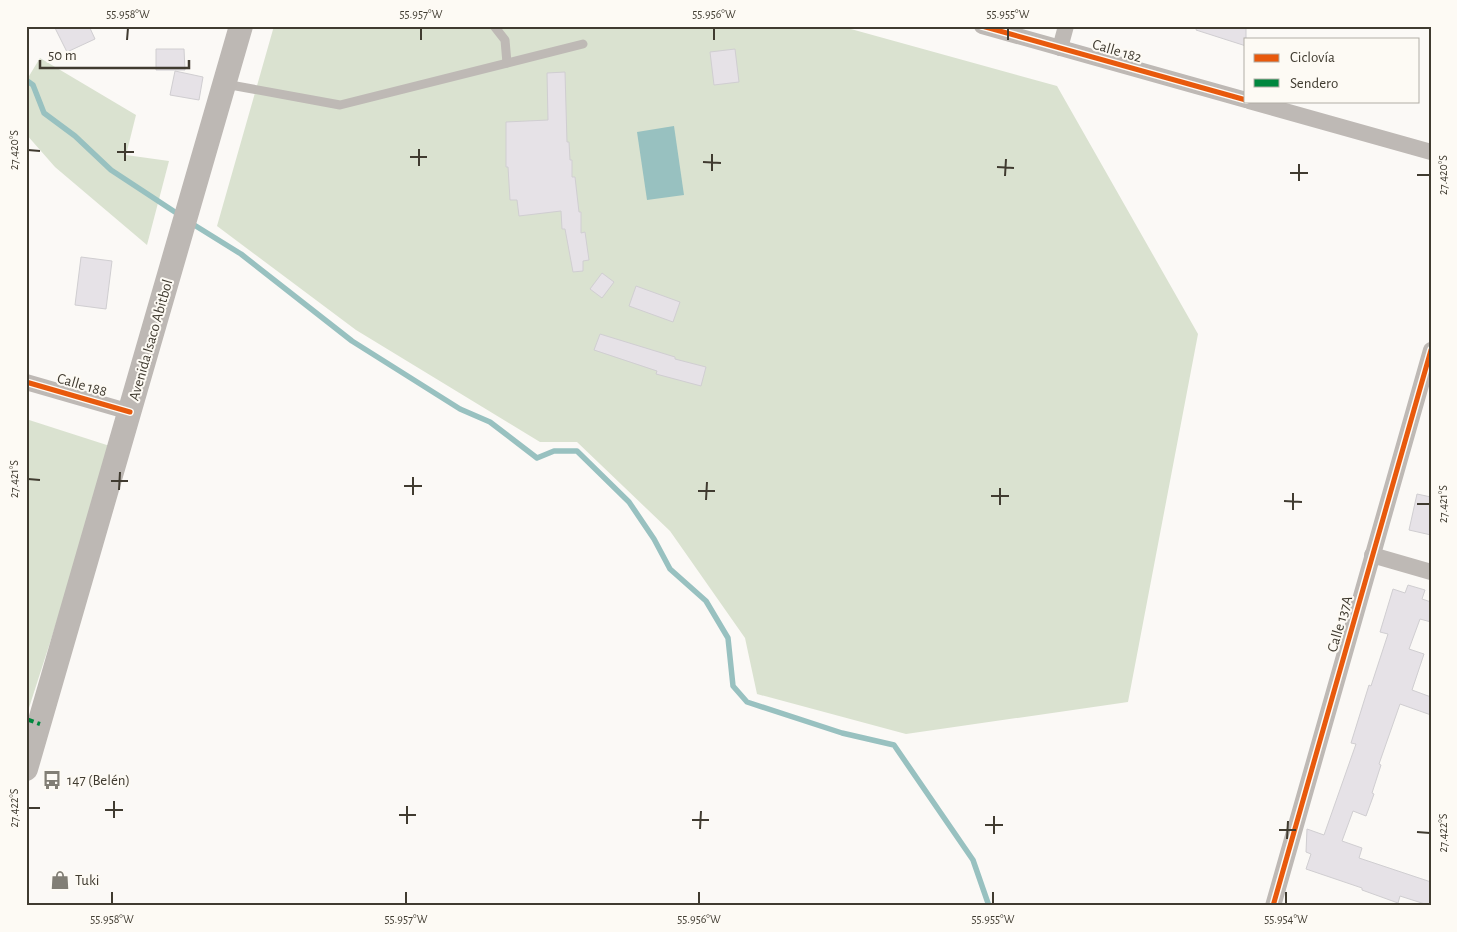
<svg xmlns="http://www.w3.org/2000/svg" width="1457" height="932" viewBox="0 0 1457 932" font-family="'Alegreya Sans',sans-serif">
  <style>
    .green { fill: #dae2d0 }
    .water { fill: #98c1c0 }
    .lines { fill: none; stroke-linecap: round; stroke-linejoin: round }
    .stream { stroke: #98c1c0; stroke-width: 5.5 }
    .building { fill: #e6e2e7; stroke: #d0ced1 }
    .lane { stroke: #beb9b5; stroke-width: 9 }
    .street { stroke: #beb9b5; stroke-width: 16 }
    .secondary { stroke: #bdb8b4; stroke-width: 24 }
    .quiet { stroke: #00873e; stroke-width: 4; stroke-dasharray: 8 4; stroke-linecap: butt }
    .cycleway-casing { stroke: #fdfaf4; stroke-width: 8 }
    .cycleway { stroke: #e8590c; stroke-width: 5 }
    .ticks { fill: none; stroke: #403b30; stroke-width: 2 }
    .labels { text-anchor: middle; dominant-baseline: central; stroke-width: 4; stroke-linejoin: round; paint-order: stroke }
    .street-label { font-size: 15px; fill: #403b30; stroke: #fdfaf4 }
    .poi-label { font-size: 15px; fill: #403b30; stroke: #fdfaf4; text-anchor: start }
    .neatline { fill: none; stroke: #403b30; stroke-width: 2 }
    .ticks-label { font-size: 12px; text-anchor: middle; fill: #403b30 }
  </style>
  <rect width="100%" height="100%" fill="#fbf9f6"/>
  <g class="green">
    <path d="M 274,26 L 840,26 L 1057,86 L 1198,334 L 1128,702 L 906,734 L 757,694 L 745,638 L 670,531 L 577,442 L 540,442 L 356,330 L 217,226 Z"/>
    <path d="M 40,58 L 136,115 L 126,155 L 169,161 L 147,245 L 55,167 L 26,134 L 26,81 Z"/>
    <path d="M 26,419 L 113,447 L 27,714 L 26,714 Z"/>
  </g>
  <path class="water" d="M 674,126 L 684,195 L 647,200 L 637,132 Z"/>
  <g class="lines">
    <g class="stream">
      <path d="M 26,80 L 33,85 L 44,113 L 75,136 L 111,170 L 181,216"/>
      <path d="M 191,223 L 241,254 L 352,341 L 460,409 L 490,422 L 537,458 L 554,451 L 577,451 L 629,502 L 654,539 L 670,569 L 706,601 L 728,638 L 733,686 L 747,702 L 842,733 L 894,745 L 973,860 L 989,906"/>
    </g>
  </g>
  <g class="building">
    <path d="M 54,26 L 89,26 L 95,39 L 67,52 Z"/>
    <path d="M 1197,26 L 1246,26 L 1246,46 L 1196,30 Z"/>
    <path d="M 156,49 L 184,49 L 185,70 L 156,70 Z"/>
    <path d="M 735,49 L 739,82 L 714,85 L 710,52 Z"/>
    <path d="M 175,71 L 203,77 L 199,100 L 170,95 Z"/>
    <path d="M 565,72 L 567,142 L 569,142 L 570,160 L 572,160 L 572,177 L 575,177 L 579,212 L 581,212 L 581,233 L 585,232 L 589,260 L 583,261 L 583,271 L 573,272 L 565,229 L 562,229 L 561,211 L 519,216 L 517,200 L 510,200 L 508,167 L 506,167 L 506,122 L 548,120 L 547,73 Z"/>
    <path d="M 81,257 L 112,261 L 106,309 L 75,305 Z"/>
    <path d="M 602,273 L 614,282 L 602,298 L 590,289 Z"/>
    <path d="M 636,286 L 680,302 L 673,322 L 629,306 Z"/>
    <path d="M 600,334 L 675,357 L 675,359 L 706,367 L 701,386 L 656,374 L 657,371 L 594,350 Z"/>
    <path d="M 1417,494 L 1431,497 L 1431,535 L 1409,530 Z"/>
    <path d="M 1408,585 L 1425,590 L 1422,599 L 1431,602 L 1431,622 L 1420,619 L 1409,649 L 1424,654 L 1412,690 L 1431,697 L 1431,715 L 1400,704 L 1379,764 L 1381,765 L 1372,793 L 1374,794 L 1366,816 L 1353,811 L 1342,841 L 1362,848 L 1359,858 L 1431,882 L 1431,906 L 1400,896 L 1398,903 L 1362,890 L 1362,888 L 1306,869 L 1311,854 L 1306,852 L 1307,829 L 1324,835 L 1356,744 L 1351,743 L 1369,685 L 1371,686 L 1388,634 L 1380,632 L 1393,589 L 1405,593 Z"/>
  </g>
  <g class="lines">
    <g class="lane">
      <path d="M 494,26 L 505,40 L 507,63"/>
      <path d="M 225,84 L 340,105 L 583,44"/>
    </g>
    <g class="street">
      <path d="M 982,26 L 1246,100"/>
      <path d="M 1060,48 L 1066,26"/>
      <path d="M 1249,101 L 1431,152"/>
      <path d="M 26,382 L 130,412"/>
      <path d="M 1372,555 L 1431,572"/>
      <path d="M 1273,906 L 1431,350"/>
    </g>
    <path class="secondary" d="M 26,769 L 241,26"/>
    <path class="quiet" d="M 26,719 L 40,724"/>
    <g class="cycleway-casing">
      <g id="cycleway">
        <path d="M 982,26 L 1246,100"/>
        <path d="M 26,382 L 130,412"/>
        <path d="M 1273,906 L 1431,350"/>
      </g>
    </g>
    <use href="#cycleway" class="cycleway"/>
  </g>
  <path class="ticks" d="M 127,40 L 128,28M 421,40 L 421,28M 714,40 L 714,28M 1008,40 L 1008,28M 28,150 L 40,151M 117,152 L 134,152M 410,157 L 427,157M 125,161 L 125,143M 703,162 L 721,163M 419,166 L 419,149M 997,167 L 1014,168M 712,171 L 712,154M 1290,173 L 1308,173M 1417,175 L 1430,175M 1005,176 L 1006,159M 1299,181 L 1299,164M 28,479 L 40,480M 111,481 L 128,481M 404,486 L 422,486M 119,490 L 120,472M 698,491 L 715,491M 413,495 L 413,477M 991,496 L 1009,496M 706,500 L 707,482M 1284,501 L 1302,502M 1417,504 L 1430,504M 1000,505 L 1000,488M 1293,510 L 1293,493M 28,808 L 40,808M 105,810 L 123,810M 399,815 L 416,815M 114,818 L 114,801M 692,820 L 709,820M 407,824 L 407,806M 985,825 L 1003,825M 700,829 L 701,811M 1279,830 L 1296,830M 1417,832 L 1430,833M 994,834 L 994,816M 1287,839 L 1288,821M 112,904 L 112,892M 406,904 L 406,892M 699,904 L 699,892M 993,904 L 993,892M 1286,904 L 1286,892"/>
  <defs>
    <g id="bus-bare" transform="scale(1.5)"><path d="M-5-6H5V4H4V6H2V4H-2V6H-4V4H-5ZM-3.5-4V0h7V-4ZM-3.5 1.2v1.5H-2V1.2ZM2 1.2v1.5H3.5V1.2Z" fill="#817e75" stroke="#fdfaf4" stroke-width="2.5" paint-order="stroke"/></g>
    <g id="shop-bare" transform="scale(1.5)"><path d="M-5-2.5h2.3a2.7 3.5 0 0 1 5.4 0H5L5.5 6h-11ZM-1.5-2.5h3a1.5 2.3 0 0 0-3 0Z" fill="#817e75" stroke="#fdfaf4" stroke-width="2.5" paint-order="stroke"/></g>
  </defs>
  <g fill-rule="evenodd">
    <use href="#bus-bare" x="52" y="780"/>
    <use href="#shop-bare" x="60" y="880"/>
  </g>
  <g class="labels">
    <g class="street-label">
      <text transform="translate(1117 51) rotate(16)">Calle 182</text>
      <text transform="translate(151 340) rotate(-74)">Avenida Isaco Abitbol</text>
      <text transform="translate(82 385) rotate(16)">Calle 188</text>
      <text transform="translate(1340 624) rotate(-74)">Calle 137A</text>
    </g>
    <g class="poi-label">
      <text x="67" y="780">147 (Belén)</text>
      <text x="75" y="880">Tuki</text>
    </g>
  </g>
  <rect width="1457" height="932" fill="none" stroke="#fdfaf4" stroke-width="55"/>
  <rect x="1244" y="38" width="175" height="65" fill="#fdfaf4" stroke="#b1aea6"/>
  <rect x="1254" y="54" width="25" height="8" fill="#e8590c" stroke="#b1aea6"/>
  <text x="1290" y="62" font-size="15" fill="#403b30">Ciclovía</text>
  <rect x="1254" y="79" width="25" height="8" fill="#00873e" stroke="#b1aea6"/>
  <text x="1290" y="88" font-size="15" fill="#403b30">Sendero</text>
  <path d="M40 60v8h149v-8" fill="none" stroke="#403b30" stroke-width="2.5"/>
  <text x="48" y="60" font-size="15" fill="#403b30" stroke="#fdfaf4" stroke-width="4" paint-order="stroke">50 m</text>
  <rect x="28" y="28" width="1402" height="876" class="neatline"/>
  <g class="ticks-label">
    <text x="128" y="18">55.958°W</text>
    <text x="421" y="18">55.957°W</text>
    <text x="714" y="18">55.956°W</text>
    <text x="1008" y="18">55.955°W</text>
    <text transform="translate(14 150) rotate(-90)" y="4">27.420°S</text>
    <text transform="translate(1443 175) rotate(-90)" y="4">27.420°S</text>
    <text transform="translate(14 479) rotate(-90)" y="4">27.421°S</text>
    <text transform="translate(1443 504) rotate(-90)" y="4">27.421°S</text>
    <text transform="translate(14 808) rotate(-90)" y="4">27.422°S</text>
    <text transform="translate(1443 833) rotate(-90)" y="4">27.422°S</text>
    <text x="112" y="923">55.958°W</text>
    <text x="406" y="923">55.957°W</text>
    <text x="699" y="923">55.956°W</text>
    <text x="993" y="923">55.955°W</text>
    <text x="1286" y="923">55.954°W</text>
  </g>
</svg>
